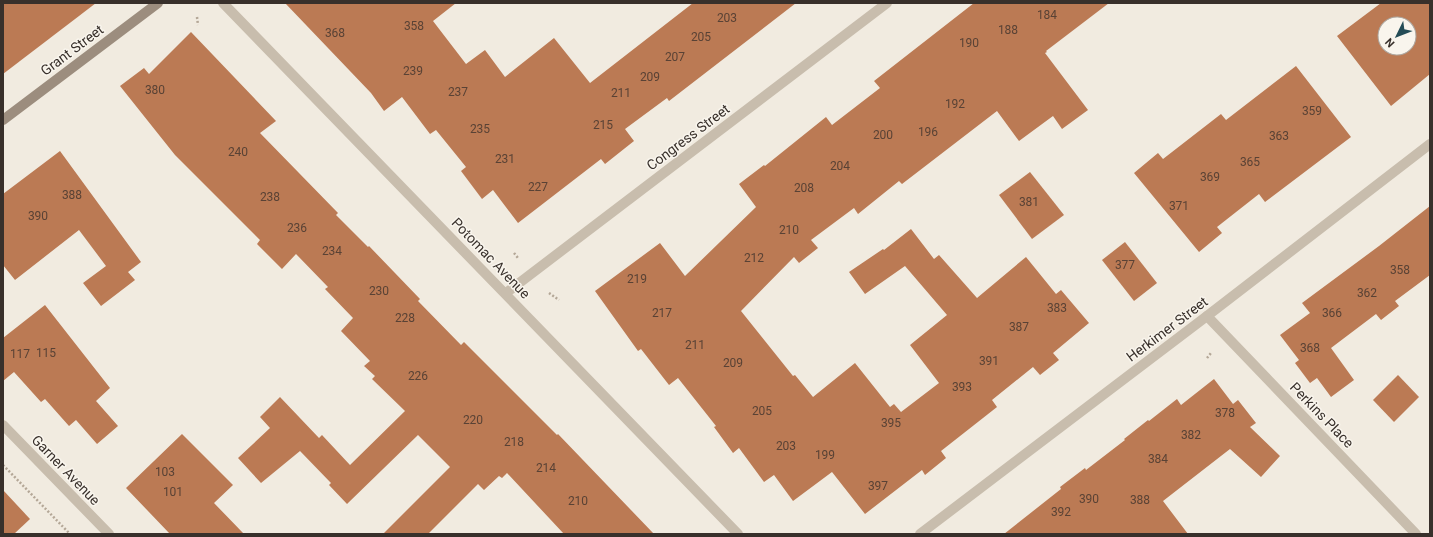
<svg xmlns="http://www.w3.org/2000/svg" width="1433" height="537" viewBox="0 0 1433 537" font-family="Roboto,sans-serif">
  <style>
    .building { fill: #bb7a54; fill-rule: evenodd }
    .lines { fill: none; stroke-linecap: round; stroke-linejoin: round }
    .path { stroke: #b4a797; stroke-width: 2.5; stroke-dasharray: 2 2; stroke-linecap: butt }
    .street { stroke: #c8bdad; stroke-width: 10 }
    .secondary { stroke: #9c8d7e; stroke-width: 10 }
    .labels { text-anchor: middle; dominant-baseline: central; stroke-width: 3; stroke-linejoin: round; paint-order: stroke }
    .number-label { font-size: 12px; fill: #594235 }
    .street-label { font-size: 14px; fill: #38302b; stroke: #f9f5ed }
  </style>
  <rect width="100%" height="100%" fill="#f1ebe0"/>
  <g class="building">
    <path d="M 3,3 L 96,3 L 3,74 Z"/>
    <path d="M 285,3 L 456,3 L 433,21 L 466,64 L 485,50 L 505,77 L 554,38 L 590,83 L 693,3 L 796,3 L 669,101 L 667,98 L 625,129 L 634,141 L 605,164 L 601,159 L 518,223 L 493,190 L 482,199 L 461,171 L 466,167 L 436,130 L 430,134 L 402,97 L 384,111 L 371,93 Z"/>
    <path d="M 974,3 L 1109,3 L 1046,51 L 1047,52 L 1045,53 L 1088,110 L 1062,129 L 1053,116 L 1019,141 L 997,111 L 902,184 L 899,181 L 858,214 L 854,208 L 811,240 L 818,248 L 799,263 L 794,257 L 741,311 L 793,376 L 795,375 L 813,397 L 855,363 L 890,407 L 894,404 L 901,412 L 939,383 L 910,345 L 947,315 L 905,266 L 865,294 L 849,272 L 883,249 L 884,250 L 911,229 L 934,259 L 939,255 L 977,298 L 1026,257 L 1056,294 L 1061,290 L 1089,323 L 1053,353 L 1059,360 L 1040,375 L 1033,367 L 992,400 L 997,407 L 941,451 L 946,458 L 925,475 L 922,470 L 865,514 L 832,472 L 793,501 L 774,475 L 764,482 L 739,448 L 733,453 L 714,427 L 716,426 L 678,378 L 669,385 L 641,349 L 638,351 L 595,291 L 660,243 L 685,276 L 756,207 L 739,184 L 764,165 L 765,166 L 826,117 L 832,125 L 880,88 L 874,81 Z"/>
    <path d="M 1381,3 L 1430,3 L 1430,74 L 1391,106 L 1337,36 ZM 1385,24 L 1409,24 L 1409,48 L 1385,48 Z"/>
    <path d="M 191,32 L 276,121 L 260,133 L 338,213 L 336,215 L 368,247 L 369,246 L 420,299 L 418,301 L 461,345 L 464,342 L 557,435 L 558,434 L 654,534 L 564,534 L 507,473 L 502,478 L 499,476 L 484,490 L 478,484 L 428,534 L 383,534 L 450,467 L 418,435 L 347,504 L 329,485 L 331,483 L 300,451 L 261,483 L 238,458 L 270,428 L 260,417 L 280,397 L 319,438 L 322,435 L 350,465 L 405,411 L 372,379 L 375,376 L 364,366 L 370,361 L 341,331 L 353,318 L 325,289 L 328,287 L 296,254 L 282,269 L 257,244 L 260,240 L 175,155 L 120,86 L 144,68 L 149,74 Z"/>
    <path d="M 1296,66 L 1351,137 L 1265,202 L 1259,194 L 1217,227 L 1222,233 L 1199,252 L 1134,173 L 1158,153 L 1163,159 L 1221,114 L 1226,120 Z"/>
    <path d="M 60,151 L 141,262 L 128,272 L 135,280 L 101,306 L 83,283 L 106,266 L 79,230 L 15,280 L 3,265 L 3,194 Z"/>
    <path d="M 1030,172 L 1064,215 L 1032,239 L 999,195 Z"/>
    <path d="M 1430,206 L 1430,275 L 1395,301 L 1399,306 L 1381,320 L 1376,314 L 1331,348 L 1354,380 L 1331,397 L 1317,378 L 1310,383 L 1295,363 L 1299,360 L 1280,335 L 1310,313 L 1302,303 L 1379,246 Z"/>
    <path d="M 1125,242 L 1157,283 L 1134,301 L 1102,260 Z"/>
    <path d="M 45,305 L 110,388 L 96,401 L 118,426 L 97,444 L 76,420 L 69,426 L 45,399 L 41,402 L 14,372 L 3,381 L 3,338 Z"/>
    <path d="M 1398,375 L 1419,397 L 1394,422 L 1373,400 Z"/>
    <path d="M 1214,379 L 1233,404 L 1238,400 L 1256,423 L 1250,427 L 1280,456 L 1261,477 L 1230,449 L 1163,501 L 1188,534 L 1004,534 L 1061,489 L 1060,487 L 1085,468 L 1086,470 L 1125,440 L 1124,439 L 1148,420 L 1149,421 L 1177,399 L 1181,405 Z"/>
    <path d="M 182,434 L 233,485 L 214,503 L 244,534 L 170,534 L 126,488 Z"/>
    <path d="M 3,490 L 30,519 L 14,534 L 3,534 Z"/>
  </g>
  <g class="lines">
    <g class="path">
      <path d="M 197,17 L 198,25"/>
      <path d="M 514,253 L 518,258"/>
      <path d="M 549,293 L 559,300"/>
      <path d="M 1207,358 L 1211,353"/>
      <path d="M 3,465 L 70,534"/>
    </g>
    <g class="street">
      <path d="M 223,3 L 738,534"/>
      <path d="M 506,293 L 887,3"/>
      <path d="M 1207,316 L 1416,534"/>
      <path d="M 3,425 L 109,534"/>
      <path d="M 920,534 L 1207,316 L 1430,144"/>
    </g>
    <path class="secondary" d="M 3,120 L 158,3"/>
  </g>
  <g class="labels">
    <g class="number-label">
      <text x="1047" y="15">184</text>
      <text x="727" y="18">203</text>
      <text x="414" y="26">358</text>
      <text x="1008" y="30">188</text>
      <text x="335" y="33">368</text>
      <text x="701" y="37">205</text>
      <text x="969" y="43">190</text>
      <text x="675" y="57">207</text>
      <text x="413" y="71">239</text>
      <text x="650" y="77">209</text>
      <text x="155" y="90">380</text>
      <text x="458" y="92">237</text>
      <text x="621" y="93">211</text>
      <text x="955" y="104">192</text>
      <text x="1312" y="111">359</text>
      <text x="603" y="125">215</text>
      <text x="480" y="129">235</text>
      <text x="928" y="132">196</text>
      <text x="883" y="135">200</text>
      <text x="1279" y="136">363</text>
      <text x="238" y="152">240</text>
      <text x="505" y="159">231</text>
      <text x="1250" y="162">365</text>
      <text x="840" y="166">204</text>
      <text x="1210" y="177">369</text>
      <text x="538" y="187">227</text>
      <text x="804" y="188">208</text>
      <text x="72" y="195">388</text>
      <text x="270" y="197">238</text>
      <text x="1029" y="202">381</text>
      <text x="1179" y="206">371</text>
      <text x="38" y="216">390</text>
      <text x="297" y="228">236</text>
      <text x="789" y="230">210</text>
      <text x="332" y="251">234</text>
      <text x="754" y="258">212</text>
      <text x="1125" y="265">377</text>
      <text x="1400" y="270">358</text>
      <text x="637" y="279">219</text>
      <text x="379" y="291">230</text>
      <text x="1367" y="293">362</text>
      <text x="1057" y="308">383</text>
      <text x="662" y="313">217</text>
      <text x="1332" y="313">366</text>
      <text x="405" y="318">228</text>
      <text x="1019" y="327">387</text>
      <text x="695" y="345">211</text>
      <text x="1310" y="348">368</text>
      <text x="46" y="353">115</text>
      <text x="20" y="354">117</text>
      <text x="989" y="361">391</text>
      <text x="733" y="363">209</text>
      <text x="418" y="376">226</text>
      <text x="962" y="387">393</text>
      <text x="762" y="411">205</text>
      <text x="1225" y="413">378</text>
      <text x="473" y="420">220</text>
      <text x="891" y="423">395</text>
      <text x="1191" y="435">382</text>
      <text x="514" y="442">218</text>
      <text x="786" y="446">203</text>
      <text x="825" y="455">199</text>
      <text x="1158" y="459">384</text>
      <text x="546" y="468">214</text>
      <text x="165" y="472">103</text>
      <text x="878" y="486">397</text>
      <text x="173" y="492">101</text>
      <text x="1089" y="499">390</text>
      <text x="1140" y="500">388</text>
      <text x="578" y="501">210</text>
      <text x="1061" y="512">392</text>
    </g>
    <g class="street-label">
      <text transform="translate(72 50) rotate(-37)">Grant Street</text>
      <text transform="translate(688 137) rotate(-37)">Congress Street</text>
      <text transform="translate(491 258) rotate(46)">Potomac Avenue</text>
      <text transform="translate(1167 329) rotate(-37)">Herkimer Street</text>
      <text transform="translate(1322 415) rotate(46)">Perkins Place</text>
      <text transform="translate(66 470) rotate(46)">Garner Avenue</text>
    </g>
  </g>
  <rect width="1433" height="537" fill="none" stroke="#38302b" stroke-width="8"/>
  <g transform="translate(1397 36) rotate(227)"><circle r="19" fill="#f9f5ed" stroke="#aca69f"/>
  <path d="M0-3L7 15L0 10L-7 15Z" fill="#244c56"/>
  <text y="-6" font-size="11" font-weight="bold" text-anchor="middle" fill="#38302b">N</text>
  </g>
</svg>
